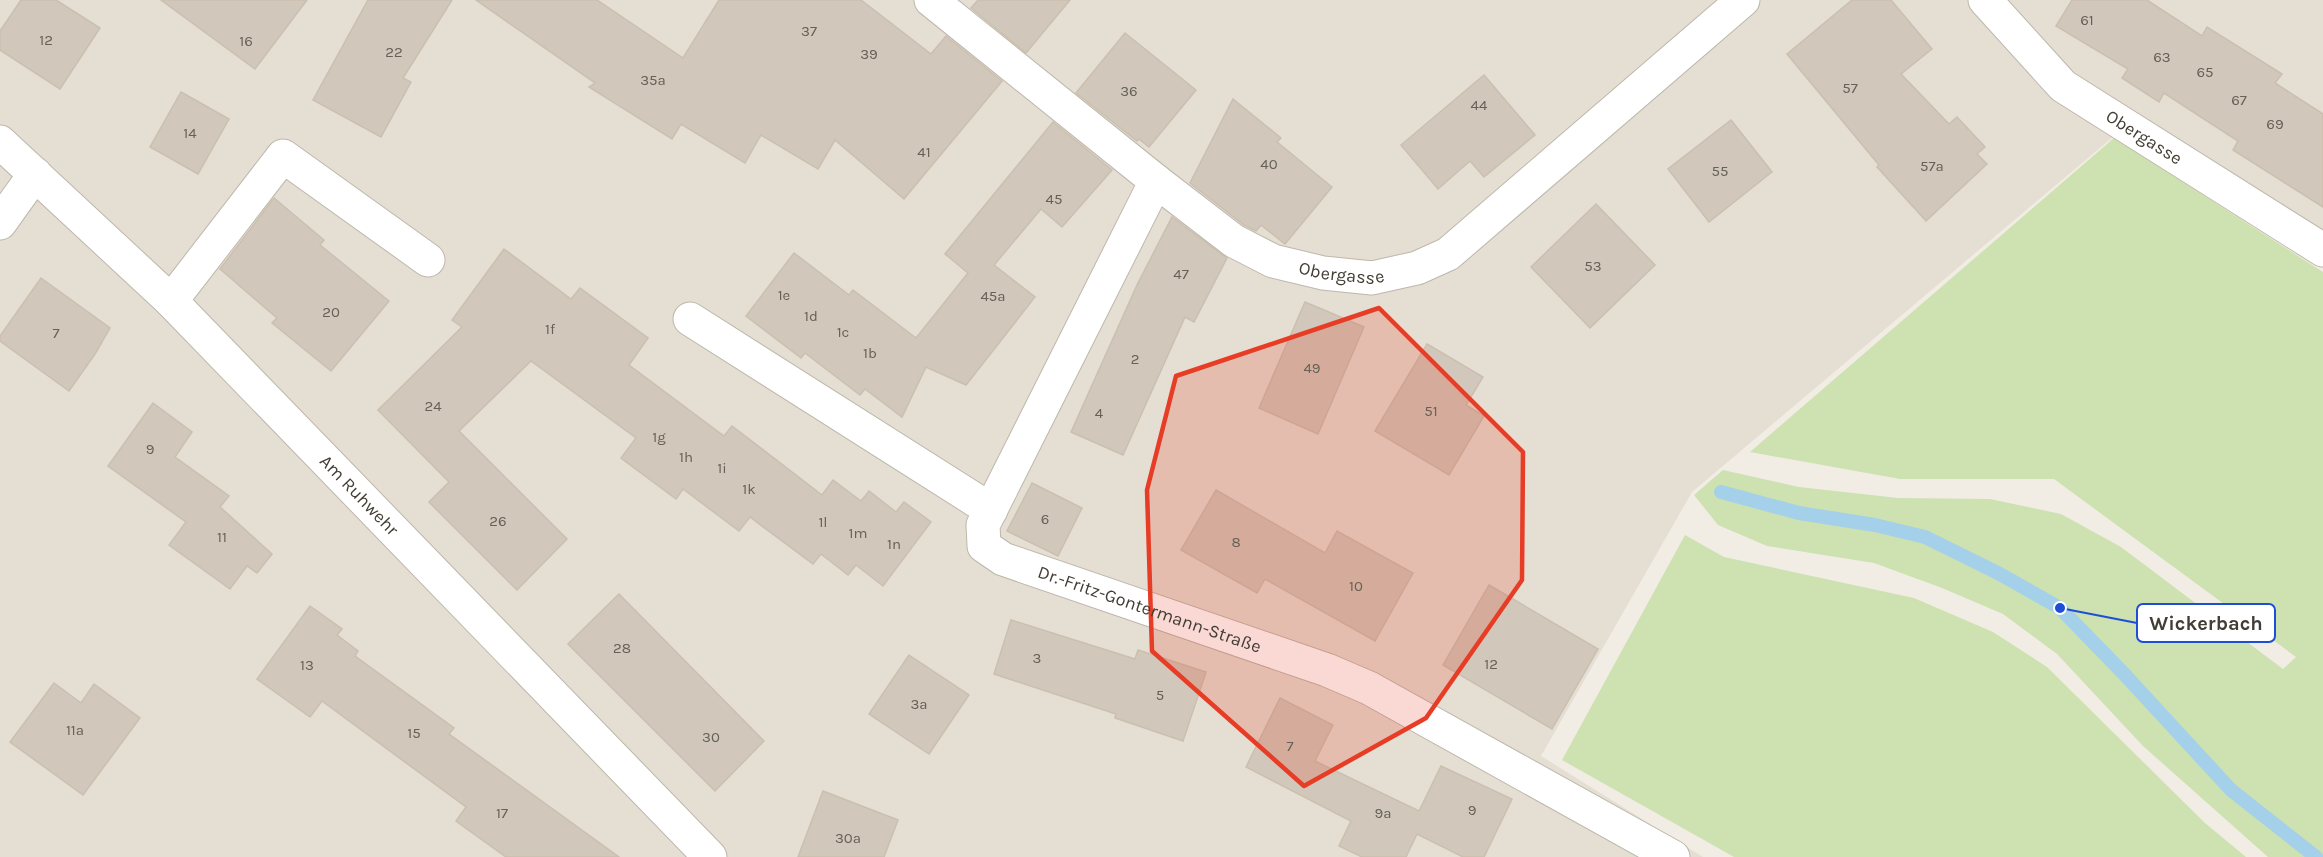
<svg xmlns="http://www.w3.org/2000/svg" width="2323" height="857" viewBox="0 0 2323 857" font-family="Karla,sans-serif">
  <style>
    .residential { fill: #e4ded3 }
    .green { fill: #cde2b0 }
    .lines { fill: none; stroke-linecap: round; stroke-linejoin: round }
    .stream { stroke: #a5d0e9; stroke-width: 14 }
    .building { fill: #d1c8bb; stroke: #cbbfaf; stroke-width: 1.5 }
    .minor-casing { stroke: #beb7ab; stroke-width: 35 }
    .minor { stroke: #fff; stroke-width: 33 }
    .marked { fill: #e73c25; fill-opacity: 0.2; stroke: #e73c25; stroke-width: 4.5; stroke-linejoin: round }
    .labels { text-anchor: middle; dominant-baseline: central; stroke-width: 6; stroke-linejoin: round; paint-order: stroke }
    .number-label { font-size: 15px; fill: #666056 }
    .street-label { font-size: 18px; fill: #423d35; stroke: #fff }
    .leader { fill: none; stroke: #1d4ed8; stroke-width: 2 }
    .callout-dot { fill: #1d4ed8; stroke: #fff; stroke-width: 2 }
    .callout { fill: #fff; stroke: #1d4ed8; stroke-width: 2 }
    .callout-label { font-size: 20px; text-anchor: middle; font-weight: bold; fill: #423d35 }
  </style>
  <rect width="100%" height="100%" fill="#f1ede5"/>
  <path class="residential" d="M 0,0 L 2323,0 L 2323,265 L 2114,136 L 1692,492 L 1541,756 L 1703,857 L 0,857 Z"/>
  <g class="green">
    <path d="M 2114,138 L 2323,272 L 2323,857 L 2268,857 L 2143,746 L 2057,654 L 2003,614 L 1942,588 L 1874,563 L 1767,546 L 1718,525 L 1694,495 L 1723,470 L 1799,487 L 1898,498 L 1990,499 L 2061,514 L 2121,547 L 2283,669 L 2296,657 L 2054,479 L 1900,479 L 1750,452 Z"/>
    <path d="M 1685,535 L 1724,557 L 1914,598 L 1993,632 L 2047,667 L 2205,823 L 2246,857 L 1734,857 L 1562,760 Z"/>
  </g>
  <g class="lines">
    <path class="stream" d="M 1721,492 L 1799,513 L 1875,525 L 1925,537 L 1998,573 L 2060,608 L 2126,676 L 2231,790 L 2316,857"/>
  </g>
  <g class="building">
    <path d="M 21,0 L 56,0 L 100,28 L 60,89 L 0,50 L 0,31 Z"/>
    <path d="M 161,0 L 307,0 L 255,69 Z"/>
    <path d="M 368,0 L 452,0 L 403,78 L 411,82 L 381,137 L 313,100 Z"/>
    <path d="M 476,0 L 597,0 L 683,58 L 719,0 L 861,0 L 931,54 L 946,36 L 1002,81 L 904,199 L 835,140 L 818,169 L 761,135 L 745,163 L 681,124 L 672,139 L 589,87 L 595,83 Z"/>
    <path d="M 978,0 L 1070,0 L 1026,53 L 971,8 Z"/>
    <path d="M 1852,0 L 1891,0 L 1932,49 L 1901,74 L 1949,124 L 1957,117 L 1985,147 L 1977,154 L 1987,164 L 1926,221 L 1877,167 L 1879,165 L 1787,54 Z"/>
    <path d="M 2072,0 L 2147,0 L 2202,36 L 2207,27 L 2282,74 L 2275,83 L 2323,114 L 2323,207 L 2233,150 L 2238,141 L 2164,93 L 2159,102 L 2122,78 L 2128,69 L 2056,26 Z"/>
    <path d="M 1125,33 L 1196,90 L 1149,147 L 1139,139 L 1137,141 L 1076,93 Z"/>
    <path d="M 1484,75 L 1535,135 L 1484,177 L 1470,161 L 1438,189 L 1401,145 Z"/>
    <path d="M 181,92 L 229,119 L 198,174 L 150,147 Z"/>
    <path d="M 1233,99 L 1281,138 L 1277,142 L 1332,187 L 1285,244 L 1261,225 L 1256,231 L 1244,225 L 1190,183 Z"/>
    <path d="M 1731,120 L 1772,172 L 1709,222 L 1668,169 Z"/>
    <path d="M 1053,122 L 1112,170 L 1062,227 L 1041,209 L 994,265 L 1035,297 L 966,385 L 926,367 L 902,417 L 865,389 L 860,395 L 805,353 L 801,358 L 746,316 L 794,253 L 849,295 L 853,290 L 916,338 L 968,273 L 945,254 Z"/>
    <path d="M 274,198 L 324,240 L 320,245 L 389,301 L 331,371 L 272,323 L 277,318 L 220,269 Z"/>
    <path d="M 1596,204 L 1655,265 L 1590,328 L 1531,267 Z"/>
    <path d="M 1172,217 L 1227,258 L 1194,322 L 1185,317 L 1123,455 L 1071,432 L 1137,285 Z"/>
    <path d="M 504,249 L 571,299 L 580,288 L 648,338 L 629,365 L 724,436 L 732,426 L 822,495 L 833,480 L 861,501 L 869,491 L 896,512 L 904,502 L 931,522 L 883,586 L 856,565 L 848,575 L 821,554 L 813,564 L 750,517 L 739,531 L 683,489 L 676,499 L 621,458 L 636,438 L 531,361 L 459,431 L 567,539 L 517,590 L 429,502 L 449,482 L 378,410 L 462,327 L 452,320 Z"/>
    <path d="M 41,278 L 110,328 L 95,354 L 69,391 L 0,341 L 0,336 Z"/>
    <path d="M 1305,302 L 1364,327 L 1318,434 L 1259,408 Z"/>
    <path d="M 1427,344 L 1483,377 L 1466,405 L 1484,416 L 1449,475 L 1375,431 Z"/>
    <path d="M 153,403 L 192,432 L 175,457 L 229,496 L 220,507 L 272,554 L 257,573 L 247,566 L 230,589 L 169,545 L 186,522 L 108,466 Z"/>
    <path d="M 1032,483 L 1082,508 L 1058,556 L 1007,531 Z"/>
    <path d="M 1216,490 L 1325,553 L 1337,531 L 1413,573 L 1375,641 L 1265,579 L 1257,593 L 1181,550 Z"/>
    <path d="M 1489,585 L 1598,649 L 1552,729 L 1443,665 Z"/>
    <path d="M 619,594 L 764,741 L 715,791 L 568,644 Z"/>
    <path d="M 310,606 L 342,629 L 337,635 L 358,651 L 355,656 L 454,728 L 449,734 L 619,857 L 506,857 L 456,821 L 466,807 L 322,701 L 310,717 L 257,679 Z"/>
    <path d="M 1011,620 L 1135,659 L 1138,650 L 1206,672 L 1183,741 L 1115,718 L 1116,714 L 994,674 Z"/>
    <path d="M 909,655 L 969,695 L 929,754 L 869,714 Z"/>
    <path d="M 54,683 L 81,703 L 94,684 L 140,718 L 83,795 L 10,742 Z"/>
    <path d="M 1280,698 L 1333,725 L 1315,761 L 1419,811 L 1441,766 L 1512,799 L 1484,857 L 1463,857 L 1417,834 L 1406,857 L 1362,857 L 1339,846 L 1351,821 L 1246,767 Z"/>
    <path d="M 823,791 L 898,820 L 884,857 L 798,857 Z"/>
  </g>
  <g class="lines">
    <g class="minor-casing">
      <g id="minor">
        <path id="s1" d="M 931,0 L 1156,181 L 1234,241 L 1273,261 L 1323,273 L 1372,278 L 1417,268 L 1448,254 L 1743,0"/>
        <path id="s2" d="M 1985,0 L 2063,86 L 2323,250"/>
        <path id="s3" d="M 0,142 L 171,301 L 710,857"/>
        <path id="s4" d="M 1156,181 L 983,525 L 984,546 L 1003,559 L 1327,670 L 1369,688 L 1673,857"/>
        <path d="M 0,223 L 35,174"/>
        <path d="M 171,301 L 283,156 L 428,260"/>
        <path d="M 690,319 L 991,510"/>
      </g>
    </g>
    <use href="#minor" class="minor"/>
  </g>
  <path class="marked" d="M 1379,308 L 1523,452 L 1522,580 L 1426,718 L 1304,786 L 1152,651 L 1147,490 L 1176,376 Z"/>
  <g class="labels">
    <g class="number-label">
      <text x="2087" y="20">61</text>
      <text x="809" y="31">37</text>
      <text x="46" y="40">12</text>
      <text x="246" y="41">16</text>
      <text x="394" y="52">22</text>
      <text x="869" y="54">39</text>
      <text x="2162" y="57">63</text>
      <text x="2205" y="72">65</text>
      <text x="653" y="80">35a</text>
      <text x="1850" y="88">57</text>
      <text x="1129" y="91">36</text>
      <text x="2239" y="100">67</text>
      <text x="1479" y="105">44</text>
      <text x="2275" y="124">69</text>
      <text x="190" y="133">14</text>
      <text x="924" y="152">41</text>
      <text x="1269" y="164">40</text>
      <text x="1932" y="166">57a</text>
      <text x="1720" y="171">55</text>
      <text x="1054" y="199">45</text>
      <text x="1593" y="266">53</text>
      <text x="1181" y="274">47</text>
      <text x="784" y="295">1e</text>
      <text x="993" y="296">45a</text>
      <text x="331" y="312">20</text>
      <text x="811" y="316">1d</text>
      <text x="550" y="329">1f</text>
      <text x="843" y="332">1c</text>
      <text x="56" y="333">7</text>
      <text x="870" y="353">1b</text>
      <text x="1135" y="359">2</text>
      <text x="1312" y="368">49</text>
      <text x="433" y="406">24</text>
      <text x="1431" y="411">51</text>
      <text x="1099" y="413">4</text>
      <text x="659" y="437">1g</text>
      <text x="150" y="449">9</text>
      <text x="686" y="457">1h</text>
      <text x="722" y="468">1i</text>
      <text x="749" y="489">1k</text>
      <text x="1045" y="519">6</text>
      <text x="498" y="521">26</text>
      <text x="823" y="522">1l</text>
      <text x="858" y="533">1m</text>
      <text x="222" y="537">11</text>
      <text x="1236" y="542">8</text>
      <text x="894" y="544">1n</text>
      <text x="1356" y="586">10</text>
      <text x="622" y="648">28</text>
      <text x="1037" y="658">3</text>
      <text x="1491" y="664">12</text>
      <text x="307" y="665">13</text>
      <text x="1160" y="695">5</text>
      <text x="919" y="704">3a</text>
      <text x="75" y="730">11a</text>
      <text x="414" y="733">15</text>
      <text x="711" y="737">30</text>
      <text x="1290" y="746">7</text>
      <text x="1472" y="810">9</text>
      <text x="502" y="813">17</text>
      <text x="1383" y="813">9a</text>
      <text x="848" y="838">30a</text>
    </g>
    <g class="street-label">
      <text stroke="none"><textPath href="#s2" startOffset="212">Obergasse</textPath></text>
      <text stroke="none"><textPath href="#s1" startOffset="501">Obergasse</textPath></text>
      <text stroke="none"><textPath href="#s3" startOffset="504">Am Ruhwehr</textPath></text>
      <text stroke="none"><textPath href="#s4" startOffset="584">Dr.-Fritz-Gontermann-Straße</textPath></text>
    </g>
  </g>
  <path class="leader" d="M2060 608L2137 623"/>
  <circle class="callout-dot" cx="2060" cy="608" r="6"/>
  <rect class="callout" x="2137" y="604" width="138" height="38" rx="6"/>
  <g class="callout-label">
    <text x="2206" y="630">Wickerbach</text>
  </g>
</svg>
